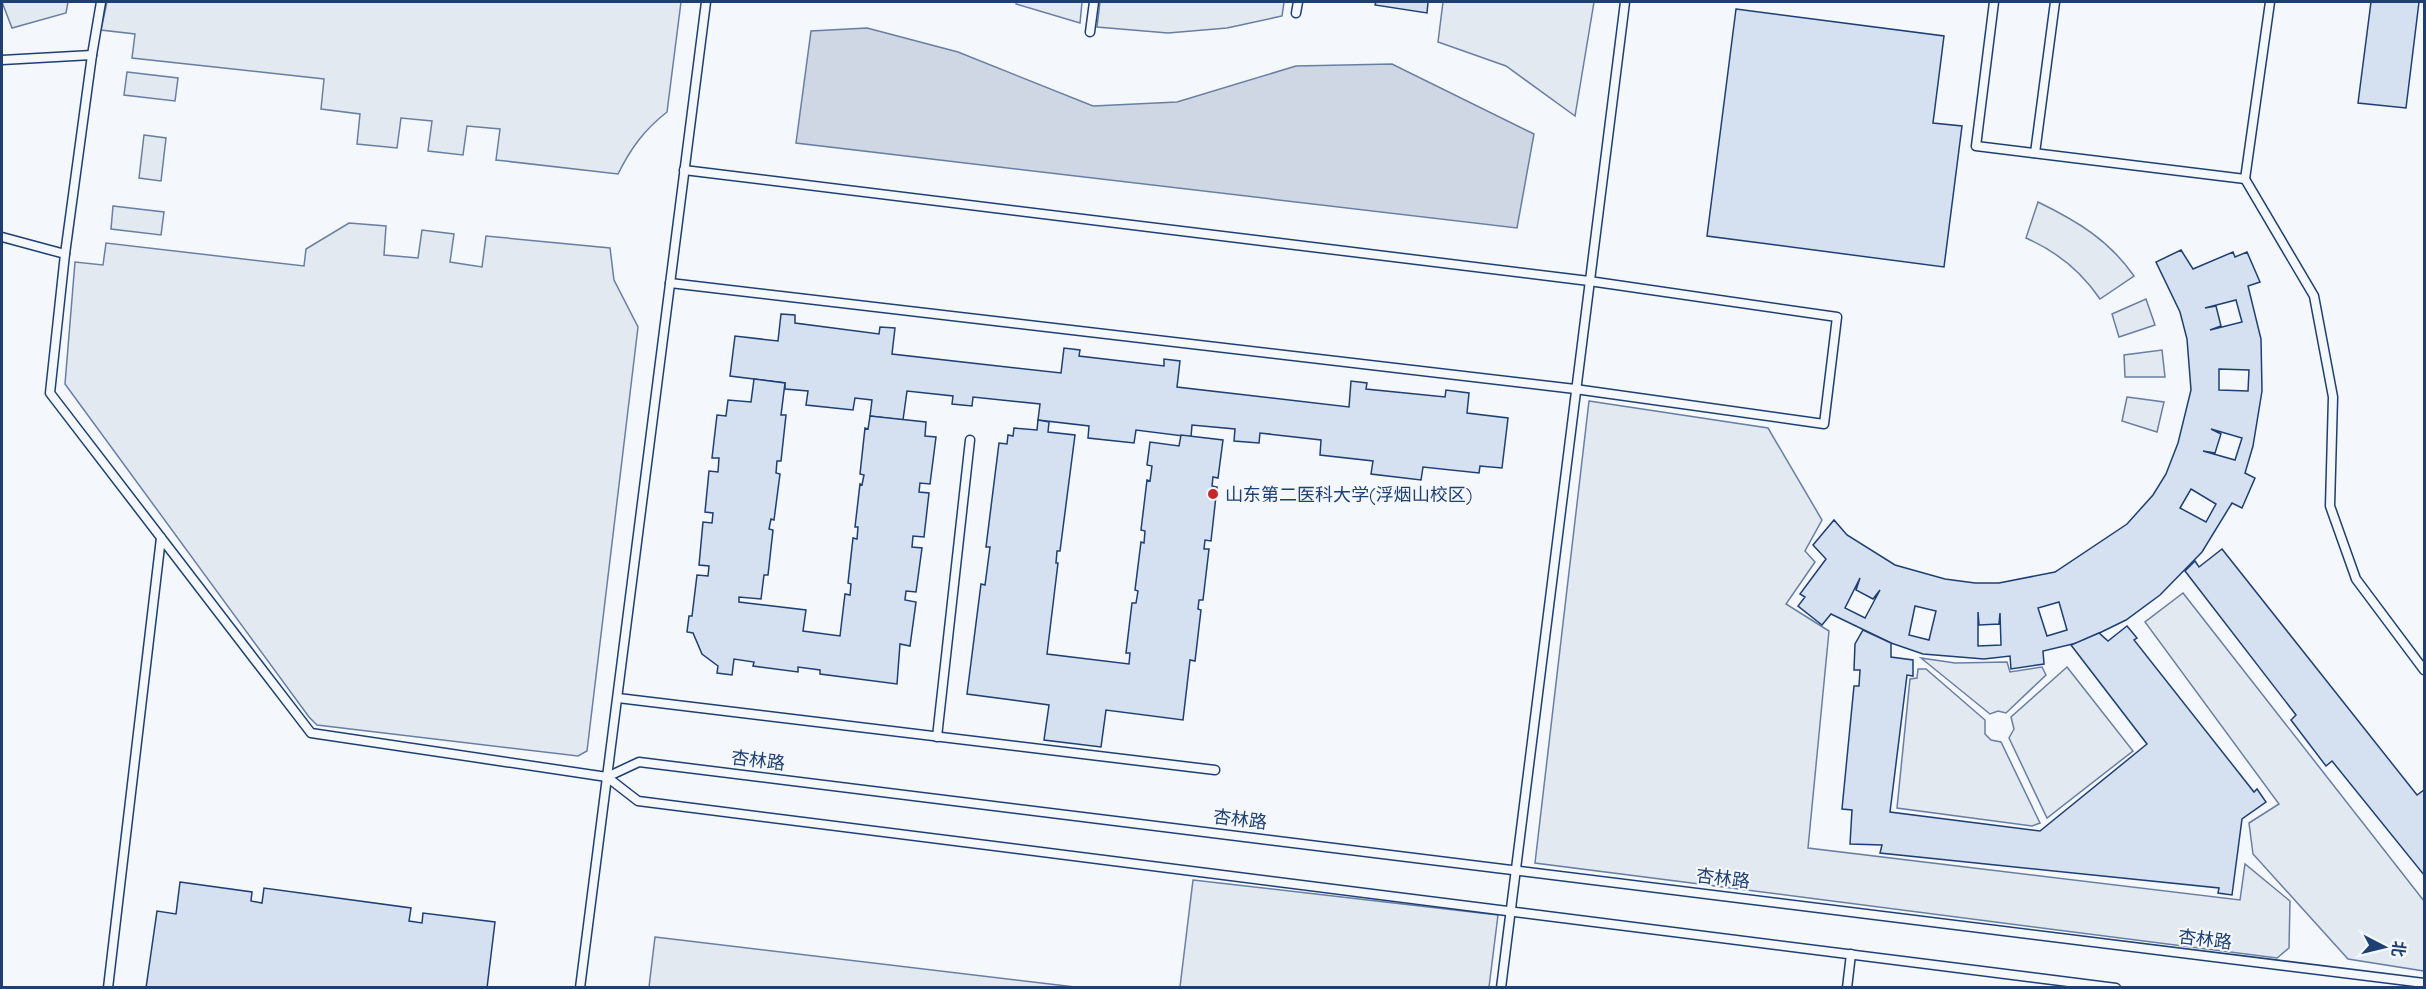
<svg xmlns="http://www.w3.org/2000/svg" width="2426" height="989" viewBox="0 0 2426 989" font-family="Quicksand,'Noto Sans SC',sans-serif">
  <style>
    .green { fill: #e3e9f0; stroke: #687fa3; stroke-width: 1.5 }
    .water { fill: #cfd7e4; stroke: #687fa3; stroke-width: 1.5 }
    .building { fill: #d5e0f0; stroke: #1d3f73; stroke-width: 1.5; fill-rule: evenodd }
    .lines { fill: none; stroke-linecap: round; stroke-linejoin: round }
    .lane-casing { stroke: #1d3f73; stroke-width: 11 }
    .lane { stroke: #f4f7fb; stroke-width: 8 }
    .poi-dot { fill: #c62828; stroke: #f4f7fb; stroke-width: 2 }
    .labels { text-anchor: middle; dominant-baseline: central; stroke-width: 4.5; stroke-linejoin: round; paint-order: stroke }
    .poi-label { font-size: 18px; fill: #1d3f73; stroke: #f4f7fb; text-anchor: start }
    .street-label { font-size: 18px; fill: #1d3f73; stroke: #f4f7fb }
  </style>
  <rect width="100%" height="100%" fill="#f4f7fb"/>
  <g class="green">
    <path d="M 2,2 L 68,2 L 66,13 L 12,28 Z"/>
    <path d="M 107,2 L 681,2 L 667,112 C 644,130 631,148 618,174 L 496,160 L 500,129 L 467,126 L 463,155 L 428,151 L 432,121 L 401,118 L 397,148 L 357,144 L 360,114 L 321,109 L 324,79 L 132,58 L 135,34 L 101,30 Z"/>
    <path d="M 1016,2 L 1082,2 L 1080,23 L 1016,4 Z"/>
    <path d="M 1100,2 L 1284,2 L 1282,16 L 1227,28 L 1168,33 L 1097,27 Z"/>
    <path d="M 1443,2 L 1594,2 L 1575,116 L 1506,66 L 1438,42 Z"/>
    <path d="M 127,72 L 178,78 L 175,101 L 124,95 Z"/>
    <path d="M 144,135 L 166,138 L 161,181 L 139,178 Z"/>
    <path d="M 2038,202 C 2077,221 2109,240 2134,276 L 2100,299 C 2081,271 2058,252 2026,238 Z"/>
    <path d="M 113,206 L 164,212 L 161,235 L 111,229 Z"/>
    <path d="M 349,223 L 386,226 L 384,255 L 418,258 L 422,230 L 454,234 L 450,262 L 482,267 L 486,236 L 610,248 L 614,280 L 638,327 L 587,751 L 578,756 L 317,725 L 309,717 L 65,384 L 75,262 L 103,265 L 106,243 L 304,266 L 306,249 Z"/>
    <path d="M 2146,299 L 2155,325 L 2119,337 L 2112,314 Z"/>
    <path d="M 2162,350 L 2165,377 L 2125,377 L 2124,355 Z"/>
    <path d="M 2127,397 L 2164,402 L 2157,432 L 2122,421 Z"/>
    <path d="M 1589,401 L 1768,428 L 1822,520 L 1805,551 L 1815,562 L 1786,604 L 1829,631 L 1808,848 L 2240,900 L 2245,864 L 2290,901 L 2289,948 L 2277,958 L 1535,863 Z"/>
    <path d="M 2183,593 L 2424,901 L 2424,971 L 2348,959 L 2253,854 L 2249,823 L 2279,804 L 2145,622 Z"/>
    <path d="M 1921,658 L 1955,663 L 2007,662 L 2010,672 L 2042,667 L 2046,675 L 2006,713 L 1998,711 L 1990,714 Z"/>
    <path d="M 2067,667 L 2133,751 L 2047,818 L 2009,738 L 2014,729 L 2011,717 Z"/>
    <path d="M 1918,669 L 1926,669 L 1985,720 L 1985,734 L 1991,740 L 2001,742 L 2040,823 L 2032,826 L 1897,808 L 1910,679 L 1917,678 Z"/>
    <path d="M 1193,880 L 1498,915 L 1489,987 L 1180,987 Z"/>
    <path d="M 655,937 L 1075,987 L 649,987 Z"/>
  </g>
  <path class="water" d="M 867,28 L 958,52 L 1093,106 L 1177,102 L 1296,66 L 1392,64 L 1534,134 L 1517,228 L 796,143 L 811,31 Z"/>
  <g class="building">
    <path d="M 1376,2 L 1428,2 L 1427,13 L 1375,5 Z"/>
    <path d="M 2371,2 L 2419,2 L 2406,108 L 2358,103 Z"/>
    <path d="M 1736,9 L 1944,36 L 1933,123 L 1962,126 L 1944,267 L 1707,236 Z"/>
    <path d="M 2181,250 L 2193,269 L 2233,252 L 2235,257 L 2247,252 L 2260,282 L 2248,286 L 2261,339 L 2262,391 L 2253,446 L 2245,473 L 2255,478 L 2242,508 L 2232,503 L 2202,552 L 2160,595 L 2126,620 L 2081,642 L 2043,651 L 2044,664 L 2011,669 L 2010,656 L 1984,659 L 1923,654 L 1891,643 L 1831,614 L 1822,625 L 1798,606 L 1805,597 L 1800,594 L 1826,559 L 1813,545 L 1834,520 L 1847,535 L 1895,565 L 1945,579 L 1975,583 L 1999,583 L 2055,572 L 2127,524 L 2153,495 L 2166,474 L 2178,443 L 2191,390 L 2187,339 L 2180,312 L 2156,262 ZM 2236,300 L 2242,322 L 2210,330 L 2221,326 L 2216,306 L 2205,308 ZM 2219,369 L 2249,370 L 2248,391 L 2219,390 ZM 2211,429 L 2242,438 L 2235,460 L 2203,451 L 2215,453 L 2221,434 ZM 2191,489 L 2216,504 L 2206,522 L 2180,508 ZM 1860,578 L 1856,590 L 1873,599 L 1880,590 L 1865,618 L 1845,608 ZM 2059,602 L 2067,630 L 2047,636 L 2038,608 ZM 1915,606 L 1936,611 L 1929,640 L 1909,635 ZM 1978,612 L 1979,625 L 1999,624 L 2000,613 L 2001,645 L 1978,646 Z"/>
    <path d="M 781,314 L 795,315 L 795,323 L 879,334 L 880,327 L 895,328 L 892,354 L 1061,373 L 1064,348 L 1080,350 L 1079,356 L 1164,366 L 1164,359 L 1180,361 L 1177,387 L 1349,407 L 1351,381 L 1367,383 L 1366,389 L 1445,397 L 1446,390 L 1469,393 L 1467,413 L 1508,418 L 1502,468 L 1480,466 L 1479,473 L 1423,467 L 1421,480 L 1371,474 L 1373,461 L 1320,455 L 1321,440 L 1260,433 L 1259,443 L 1234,441 L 1235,429 L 1192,425 L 1191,437 L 1136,430 L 1134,443 L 1088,438 L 1089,426 L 1038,420 L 1040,404 L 973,397 L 972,406 L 952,404 L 953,396 L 907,391 L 903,420 L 870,416 L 872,400 L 855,398 L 853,410 L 806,405 L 808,391 L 785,389 L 785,383 L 730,376 L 735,336 L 778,341 Z"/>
    <path d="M 754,379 L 785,383 L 781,415 L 786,415 L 781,461 L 777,461 L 776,473 L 780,474 L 774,520 L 771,519 L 769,529 L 773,530 L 768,575 L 764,575 L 761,599 L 739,597 L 739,602 L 806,610 L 803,631 L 840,636 L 845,594 L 850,595 L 851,584 L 848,583 L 853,538 L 857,539 L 858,527 L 855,527 L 860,484 L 862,485 L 864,475 L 860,474 L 865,428 L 868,429 L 870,416 L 926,422 L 925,436 L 936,437 L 930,484 L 920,483 L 919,492 L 929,493 L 924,537 L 913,536 L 912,547 L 922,548 L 916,592 L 906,591 L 905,600 L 916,602 L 910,646 L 900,644 L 897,684 L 820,674 L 820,670 L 798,667 L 798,672 L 753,666 L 754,662 L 734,659 L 732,675 L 717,673 L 718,666 L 702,654 L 693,633 L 687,632 L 689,616 L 692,616 L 697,575 L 708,576 L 709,566 L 699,565 L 703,522 L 712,523 L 713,513 L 705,512 L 709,471 L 718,472 L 719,458 L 712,458 L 717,415 L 726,416 L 728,400 L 751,402 Z"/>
    <path d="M 1038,420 L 1049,422 L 1048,432 L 1075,435 L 1060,551 L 1057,551 L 1056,563 L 1058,563 L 1047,654 L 1129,664 L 1130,653 L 1126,653 L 1132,603 L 1136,603 L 1138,591 L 1135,590 L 1141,542 L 1144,543 L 1145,531 L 1141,530 L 1147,480 L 1150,481 L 1152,466 L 1147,465 L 1150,442 L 1179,446 L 1181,435 L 1223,440 L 1218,478 L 1213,477 L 1212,486 L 1217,487 L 1211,541 L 1205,540 L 1204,549 L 1209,549 L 1203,600 L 1199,600 L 1198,609 L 1201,610 L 1195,661 L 1190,660 L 1183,720 L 1106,710 L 1101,747 L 1044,740 L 1049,705 L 967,694 L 981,584 L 985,585 L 990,547 L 986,547 L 999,443 L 1007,444 L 1008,435 L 1013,436 L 1014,428 L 1037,430 Z"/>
    <path d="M 2222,549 L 2417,795 L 2424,790 L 2424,875 L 2332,761 L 2326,766 L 2291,720 L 2296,715 L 2185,571 L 2195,561 L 2199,567 Z"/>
    <path d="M 2127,626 L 2137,638 L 2134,640 L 2254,792 L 2257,789 L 2266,802 L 2242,819 L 2232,895 L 2218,893 L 2219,888 L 1880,853 L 1882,845 L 1850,844 L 1852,810 L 1842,809 L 1854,686 L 1859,686 L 1860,670 L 1854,670 L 1855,644 L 1863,630 L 1891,643 L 1891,657 L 1913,660 L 1913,676 L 1907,675 L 1890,812 L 2040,831 L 2147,744 L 2071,645 L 2099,633 L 2108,641 Z"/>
    <path d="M 180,882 L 252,892 L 251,901 L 262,903 L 264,888 L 411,908 L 409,921 L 422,923 L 423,913 L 495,922 L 487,988 L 146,988 L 157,911 L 176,914 Z"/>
  </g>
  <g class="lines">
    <g class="lane-casing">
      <g id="lane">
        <path d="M 1994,2 L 1976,146 L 2245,179"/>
        <path d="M 2270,2 L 2245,179 L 2314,296 L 2333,397 L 2330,506 L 2356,579 L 2424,670"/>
        <path d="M 1296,13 L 1298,2"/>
        <path d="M 1090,32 L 1094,2"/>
        <path d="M 2,60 L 92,55 L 101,2"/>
        <path d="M 2035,153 L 2055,2"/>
        <path d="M 2,237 L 65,254 L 50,393 L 311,733 L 607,777 L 706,2"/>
        <path d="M 65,254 L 92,55"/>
        <path d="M 670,283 L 1575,389 L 1824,424 L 1837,317 L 1589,281 L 684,170"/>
        <path d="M 618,698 L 1215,770"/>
        <path d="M 937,737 L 970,440"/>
        <path d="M 607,777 L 639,762 L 2424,983"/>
        <path d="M 607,777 L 638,801 L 2116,988"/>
        <path d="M 108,988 L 161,538"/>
        <path d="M 580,988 L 607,777"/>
        <path d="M 1501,988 L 1625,2"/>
        <path d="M 1847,988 L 1851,954"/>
      </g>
    </g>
    <use href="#lane" class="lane"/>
  </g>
  <circle class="poi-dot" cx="1213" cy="494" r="6"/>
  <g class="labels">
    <g class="poi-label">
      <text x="1225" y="494">山东第二医科大学(浮烟山校区)</text>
    </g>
    <g class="street-label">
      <text transform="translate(758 760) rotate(7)">杏林路</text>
      <text transform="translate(1240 819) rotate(7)">杏林路</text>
      <text transform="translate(1723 878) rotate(7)">杏林路</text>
      <text transform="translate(2205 939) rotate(7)">杏林路</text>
    </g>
  </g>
  <rect width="2426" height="989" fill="none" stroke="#1d3f73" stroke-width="6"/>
  <g transform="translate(2384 947) rotate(97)" stroke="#f4f7fb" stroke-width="4.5" paint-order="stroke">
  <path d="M0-4.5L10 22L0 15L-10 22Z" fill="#1d3f73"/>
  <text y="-9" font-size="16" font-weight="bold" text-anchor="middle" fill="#1d3f73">北</text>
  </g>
</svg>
